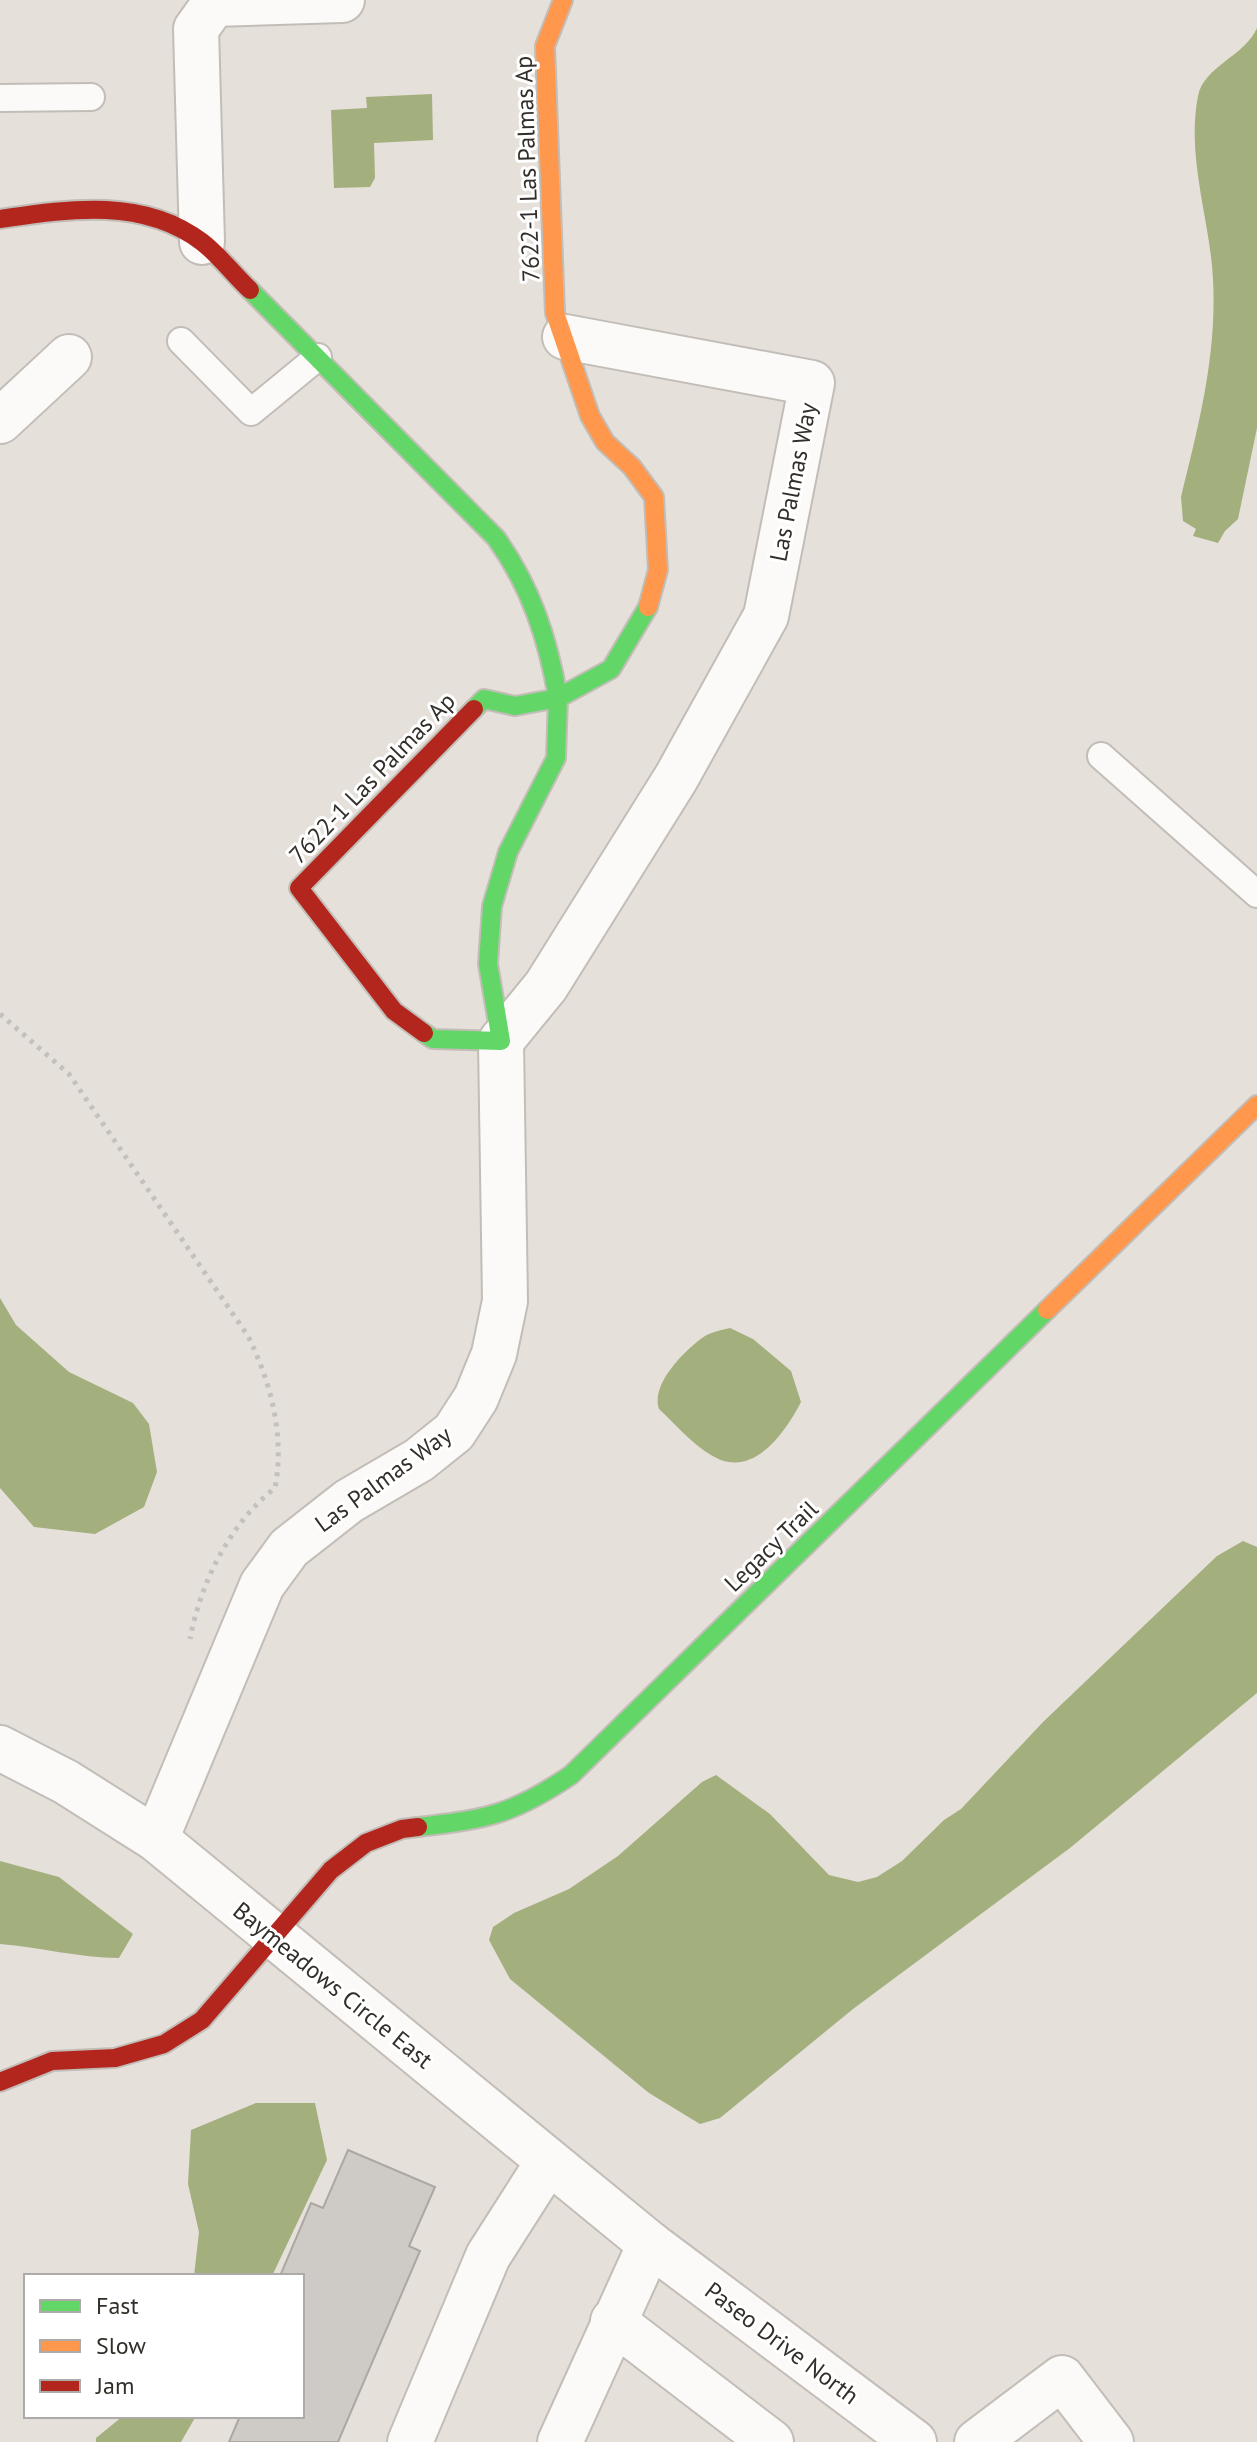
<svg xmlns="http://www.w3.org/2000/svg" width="1257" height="2442" viewBox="0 0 1257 2442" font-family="'PT Sans',sans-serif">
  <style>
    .water { fill: #a4af7e }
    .building { fill: #cecac5; stroke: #aba7a2; stroke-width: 2 }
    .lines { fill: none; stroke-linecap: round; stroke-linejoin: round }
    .lane-casing { stroke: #c2bdb7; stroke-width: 30 }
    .street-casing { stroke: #c2bdb7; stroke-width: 48 }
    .fast-casing { stroke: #c2bdb7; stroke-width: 22 }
    .slow-casing { stroke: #c2bdb7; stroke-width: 22 }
    .jam-casing { stroke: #c2bdb7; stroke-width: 22 }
    .path { stroke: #c3c1bf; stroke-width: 5; stroke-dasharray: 4 6; stroke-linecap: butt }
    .lane { stroke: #fbfaf9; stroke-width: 26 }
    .street { stroke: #fbfaf9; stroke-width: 44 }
    .fast { stroke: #63d668; stroke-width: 18 }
    .slow { stroke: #ff974d; stroke-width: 18 }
    .jam { stroke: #b3261e; stroke-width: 18 }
    .labels { text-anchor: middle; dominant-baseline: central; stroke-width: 6; stroke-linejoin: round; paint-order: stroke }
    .street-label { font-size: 24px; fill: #322e29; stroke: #fff }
  </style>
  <rect width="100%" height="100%" fill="#e6e0da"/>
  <g class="water">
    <path d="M 1257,28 L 1257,428 L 1238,519 L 1225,531 L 1218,543 L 1193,536 L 1196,529 L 1183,521 L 1181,497 C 1199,424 1217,355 1213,279 C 1210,219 1186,158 1198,96 C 1204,66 1245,56 1257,28 Z"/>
    <path d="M 432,94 L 433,140 L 374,143 L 375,178 L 370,187 L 334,188 L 331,110 L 367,108 L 366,97 Z"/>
    <path d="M 0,1298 L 16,1325 L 69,1372 L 133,1403 L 149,1424 L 157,1472 L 144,1507 L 95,1534 L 34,1527 L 0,1488 Z"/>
    <path d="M 730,1328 L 753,1339 L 791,1371 L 801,1402 C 785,1433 752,1481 711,1455 C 692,1444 675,1424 659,1409 C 650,1384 686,1349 705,1336 C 712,1332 722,1330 730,1328 Z"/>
    <path d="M 1243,1541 L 1257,1547 L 1257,1693 L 1070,1848 L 853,2009 L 720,2118 L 700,2124 L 649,2093 L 510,1979 L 489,1940 L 493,1927 L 514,1913 L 569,1889 L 618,1856 L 702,1782 L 716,1775 L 770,1814 L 829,1875 L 858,1882 L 877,1877 L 902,1861 L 944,1820 L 961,1809 L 1043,1722 L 1217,1556 Z"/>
    <path d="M 0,1861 L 59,1877 L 133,1934 L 119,1958 C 79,1958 40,1947 0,1944 Z"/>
    <path d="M 256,2103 L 315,2103 L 327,2160 L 272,2276 L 194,2276 L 199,2232 L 188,2184 L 191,2130 Z"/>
    <path d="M 123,2416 L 196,2416 L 181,2442 L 96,2442 L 96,2438 Z"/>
  </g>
  <path class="building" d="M 348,2150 L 435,2187 L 409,2246 L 420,2251 L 338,2442 L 229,2442 L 240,2416 L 302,2416 L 302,2276 L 280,2276 L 311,2203 L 323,2208 Z"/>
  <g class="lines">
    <g class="lane-casing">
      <g id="lane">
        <path d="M 0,98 L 91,97"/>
        <path d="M 181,341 L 251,412 L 318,357"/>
        <path d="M 1101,756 L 1257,894"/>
      </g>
    </g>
    <g class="street-casing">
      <g id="street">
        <path d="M 202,242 L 196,29 L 214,4 L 342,0"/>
        <path d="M 0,421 L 69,357"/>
        <path d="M 0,1748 L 66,1782 L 156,1839 L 650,2244 L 914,2442"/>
        <path d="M 156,1839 L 262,1585 L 289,1548 L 349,1501 L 419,1460 L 454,1432 L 476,1398 L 494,1354 L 505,1301 L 501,1041 L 546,986 L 676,778 L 766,616 L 812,383 L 565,337"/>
        <path d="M 613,2321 L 771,2442"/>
        <path d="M 410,2442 L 488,2256 L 548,2162"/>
        <path d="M 560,2442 L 650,2244"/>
        <path d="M 977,2442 L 1062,2378 L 1111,2442"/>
      </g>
    </g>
    <g class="fast-casing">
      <g id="fast">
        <path d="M 250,290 L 496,538 C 531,587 548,639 558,698 L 515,706 L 484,699 L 474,709"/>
        <path d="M 424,1033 L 433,1039 L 501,1041 L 488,964 L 492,906 L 508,852 L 556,758 L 558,698 L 611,669 L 648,607"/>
        <path d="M 418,1827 C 487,1819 512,1815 571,1775 L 1047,1310"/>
      </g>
    </g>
    <g class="slow-casing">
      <g id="slow">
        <path d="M 563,0 L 545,46 L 555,313 L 590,416 L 605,442 L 632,467 L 654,497 L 658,570 L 648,607"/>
        <path d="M 1047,1310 L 1257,1105"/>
      </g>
    </g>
    <g class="jam-casing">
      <g id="jam">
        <path d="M 0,219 C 68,209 143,197 202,242 C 219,255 234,275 250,290"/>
        <path d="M 424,1033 L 394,1011 L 299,888 L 474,709"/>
        <path d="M 0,2082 L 52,2061 L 115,2058 L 164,2044 L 202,2020 L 331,1870 L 366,1843 L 402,1829 L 418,1827"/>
      </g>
    </g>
    <path class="path" d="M 0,1014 L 69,1074 L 248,1336 C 271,1383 285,1436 275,1488 C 230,1523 200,1584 190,1639"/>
    <use href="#lane" class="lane"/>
    <use href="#street" class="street"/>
    <use href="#fast" class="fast"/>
    <use href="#slow" class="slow"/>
    <use href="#jam" class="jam"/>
  </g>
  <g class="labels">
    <g class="street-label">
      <text transform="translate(527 169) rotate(-92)">7622-1 Las Palmas Ap</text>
      <text transform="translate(793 482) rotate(-79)">Las Palmas Way</text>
      <text transform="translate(372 778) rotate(-46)">7622-1 Las Palmas Ap</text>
      <text transform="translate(383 1479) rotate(-36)">Las Palmas Way</text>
      <text transform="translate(771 1546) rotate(-44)">Legacy Trail</text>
      <text transform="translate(333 1985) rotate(39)">Baymeadows Circle East</text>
      <text transform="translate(782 2343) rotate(37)">Paseo Drive North</text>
    </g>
  </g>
  <rect x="24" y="2274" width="280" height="144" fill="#ffffff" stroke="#adaba9" stroke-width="2"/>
  <rect x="40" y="2300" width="40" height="12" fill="#63d668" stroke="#adaba9" stroke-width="2"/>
  <text x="96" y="2314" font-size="24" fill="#322e29">Fast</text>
  <rect x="40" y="2340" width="40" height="12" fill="#ff974d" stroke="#adaba9" stroke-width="2"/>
  <text x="96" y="2354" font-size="24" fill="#322e29">Slow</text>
  <rect x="40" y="2380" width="40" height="12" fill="#b3261e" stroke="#adaba9" stroke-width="2"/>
  <text x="96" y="2394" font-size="24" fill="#322e29">Jam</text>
</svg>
